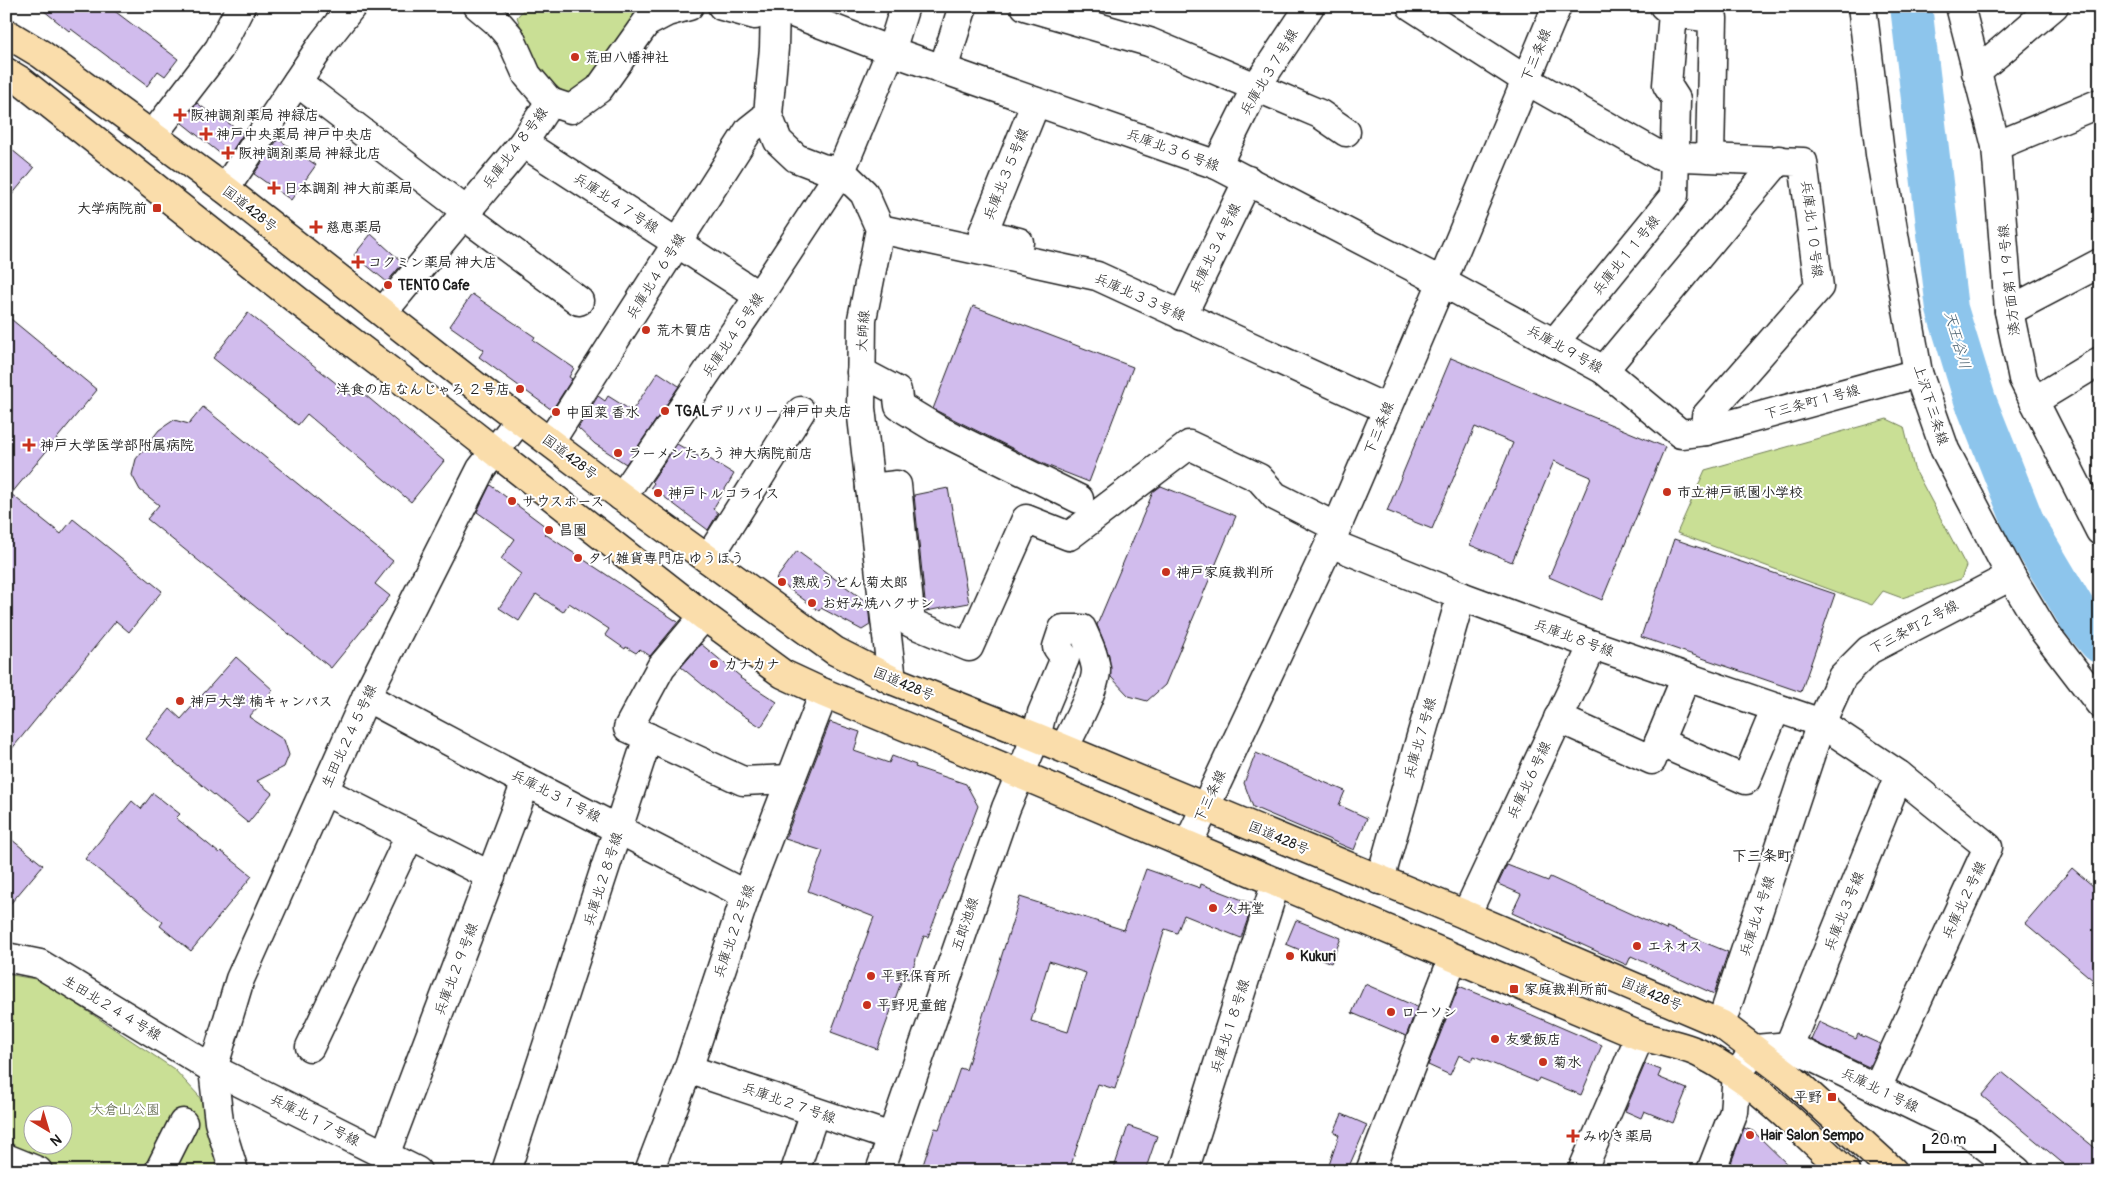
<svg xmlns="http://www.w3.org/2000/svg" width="2106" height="1177" viewBox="0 0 2106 1177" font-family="Pangolin,'Klee One',sans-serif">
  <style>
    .green { fill: #c9df95; stroke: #727e58; fill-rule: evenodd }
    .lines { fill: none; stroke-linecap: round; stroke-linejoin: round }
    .river { stroke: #8dc5ec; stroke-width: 42 }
    .building { fill: #d1bced; stroke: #1c1c1c; fill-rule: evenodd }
    .minor-casing { stroke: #1c1c1c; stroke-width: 31 }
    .highway-casing { stroke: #1c1c1c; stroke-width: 31 }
    .minor { stroke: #fff; stroke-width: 28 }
    .highway { stroke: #faddab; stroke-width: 28 }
    .poi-dot { fill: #c8321e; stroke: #fff; stroke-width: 2 }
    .labels { text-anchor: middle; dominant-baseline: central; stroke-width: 4; stroke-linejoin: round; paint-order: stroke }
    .street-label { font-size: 14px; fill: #1c1c1c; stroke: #fff }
    .poi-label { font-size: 14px; font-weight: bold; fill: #1c1c1c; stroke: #fff; text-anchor: start }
    .park-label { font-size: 14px; fill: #596046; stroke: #fff }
    .water-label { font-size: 15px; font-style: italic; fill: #49606f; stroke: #fff }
    .neighbourhood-label { font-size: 15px; font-weight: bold; fill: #1c1c1c; stroke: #fff }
  </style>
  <rect width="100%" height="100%" fill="#fff"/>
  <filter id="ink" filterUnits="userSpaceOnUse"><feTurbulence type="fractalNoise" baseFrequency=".02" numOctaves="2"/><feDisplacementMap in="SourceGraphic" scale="10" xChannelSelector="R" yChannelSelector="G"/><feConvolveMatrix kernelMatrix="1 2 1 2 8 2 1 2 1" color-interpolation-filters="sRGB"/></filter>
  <g filter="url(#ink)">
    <g class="green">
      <path d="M 527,6 L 649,6 L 594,78 L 569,96 L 537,71 L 517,17 Z"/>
      <path d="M 1887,419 L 1904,427 L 1914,468 L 1966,566 L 1961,579 L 1902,598 L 1883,591 L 1872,605 L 1677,533 L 1705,470 Z"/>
      <path d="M 6,974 L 41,980 L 174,1069 L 199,1096 L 211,1126 L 223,1171 L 6,1171 ZM 32,1114 L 62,1114 L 62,1144 L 32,1144 Z"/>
    </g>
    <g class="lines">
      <path class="river" d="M 1911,6 L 1947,309 L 1975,400 L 2025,526 L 2079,617 L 2100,642"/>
    </g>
    <g class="building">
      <path d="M 38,6 L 108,6 L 178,59 L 165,76 L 158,71 L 147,86 L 71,29 L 69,31 Z"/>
      <path d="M 197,103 L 217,118 L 219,116 L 243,134 L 227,159 L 182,123 Z"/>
      <path d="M 278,139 L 316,165 L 291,200 L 254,174 Z"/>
      <path d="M 6,145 L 34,168 L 6,202 Z"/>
      <path d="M 371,234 L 403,263 L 387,282 L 354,255 Z"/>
      <path d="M 472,294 L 535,337 L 533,340 L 574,368 L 569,377 L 572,379 L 552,410 L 479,357 L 484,350 L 450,326 Z"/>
      <path d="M 973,306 L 1133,367 L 1089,482 L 1046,465 L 933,409 Z"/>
      <path d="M 248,313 L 352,396 L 358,389 L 444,461 L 411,502 L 307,414 L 298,425 L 213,358 Z"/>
      <path d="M 6,315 L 97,390 L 11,494 L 61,534 L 73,519 L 162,591 L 129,632 L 116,621 L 6,756 Z"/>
      <path d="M 1451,358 L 1665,447 L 1602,600 L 1549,577 L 1591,477 L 1554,461 L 1512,562 L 1470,545 L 1513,443 L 1475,427 L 1432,529 L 1387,511 Z"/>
      <path d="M 658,372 L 679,386 L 626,464 L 595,444 L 578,428 L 598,396 L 605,401 L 608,396 L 632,411 Z"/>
      <path d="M 203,407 L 393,561 L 375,584 L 390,596 L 331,668 L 147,519 L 159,505 L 140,490 L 132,475 L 136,459 L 159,430 L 174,420 L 189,424 Z"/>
      <path d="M 677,444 L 703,459 L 705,456 L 734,474 L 713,509 L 718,513 L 708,530 L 651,487 L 654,483 L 652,481 Z"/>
      <path d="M 490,485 L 549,529 L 545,534 L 678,622 L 650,656 L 640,649 L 636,653 L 626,647 L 625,649 L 605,635 L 609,629 L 569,603 L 563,612 L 536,594 L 519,621 L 499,608 L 521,574 L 501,559 L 515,539 L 477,512 Z"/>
      <path d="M 1161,486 L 1236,516 L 1165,685 L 1147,701 L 1129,696 L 1111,677 L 1109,655 L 1097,625 L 1153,492 Z"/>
      <path d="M 948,488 L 969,603 L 926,611 L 914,495 Z"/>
      <path d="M 1674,539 L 1835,594 L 1801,692 L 1641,637 Z"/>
      <path d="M 797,551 L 868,603 L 870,625 L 862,630 L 821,608 L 819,611 L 776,579 Z"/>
      <path d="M 701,644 L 741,677 L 740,678 L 777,702 L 761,727 L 726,704 L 681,667 Z"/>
      <path d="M 236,657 L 273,690 L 249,717 L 284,740 L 289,755 L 284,767 L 257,781 L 272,793 L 248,823 L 146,739 L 170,709 L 181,719 Z"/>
      <path d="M 830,722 L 860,732 L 854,751 L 889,763 L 892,756 L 916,765 L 915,767 L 966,784 L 978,806 L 928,937 L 924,936 L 909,979 L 903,977 L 877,1049 L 831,1032 L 874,917 L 808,891 L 823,851 L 785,839 Z"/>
      <path d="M 1256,753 L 1345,791 L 1339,805 L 1367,818 L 1354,850 L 1253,807 L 1244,783 Z"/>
      <path d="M 153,793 L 180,814 L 176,818 L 219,853 L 221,851 L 252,876 L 191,951 L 160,926 L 163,922 L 85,859 L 132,801 L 141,809 Z"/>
      <path d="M 6,835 L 43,865 L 6,909 Z"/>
      <path d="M 1507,865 L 1548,881 L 1550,877 L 1666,930 L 1667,927 L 1728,952 L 1714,994 L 1631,956 L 1627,965 L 1512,913 L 1521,894 L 1498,884 Z"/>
      <path d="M 2072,868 L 2100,892 L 2100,986 L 2025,923 Z"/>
      <path d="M 1146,869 L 1200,888 L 1201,884 L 1253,904 L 1241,938 L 1184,915 L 1177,933 L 1165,929 L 1115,1089 L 1098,1084 L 1069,1171 L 921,1171 L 935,1128 L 939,1129 L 960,1068 L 966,1070 L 1020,897 L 1124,930 ZM 1049,961 L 1086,973 L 1068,1032 L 1031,1021 Z"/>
      <path d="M 1296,920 L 1341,938 L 1331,963 L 1286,944 Z"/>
      <path d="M 1365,984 L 1417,1007 L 1406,1036 L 1352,1013 Z"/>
      <path d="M 1459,986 L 1508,1006 L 1509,1005 L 1602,1045 L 1581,1095 L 1539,1078 L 1537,1082 L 1474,1056 L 1472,1061 L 1459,1055 L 1450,1075 L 1428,1065 Z"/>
      <path d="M 1819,1022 L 1856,1039 L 1858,1034 L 1880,1044 L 1869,1067 L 1811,1040 Z"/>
      <path d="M 1645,1064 L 1661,1070 L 1658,1077 L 1687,1089 L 1673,1123 L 1644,1111 L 1641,1118 L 1625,1111 Z"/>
      <path d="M 2002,1072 L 2100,1152 L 2100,1171 L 2072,1171 L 1982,1096 Z"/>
      <path d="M 1342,1114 L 1367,1125 L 1347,1171 L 1327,1171 L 1339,1135 L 1334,1132 Z"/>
      <path d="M 1128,1126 L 1157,1136 L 1145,1171 L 1113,1171 Z"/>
      <path d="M 1744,1128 L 1753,1131 L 1794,1171 L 1728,1171 Z"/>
    </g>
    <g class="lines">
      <g class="minor-casing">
        <g id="minor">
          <path d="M 478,6 L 497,22 L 510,37 L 527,75 L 550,102"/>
          <path d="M 722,6 L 755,15 L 775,6 L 891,51 L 1217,165 L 1442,282 L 1604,370 L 1681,434 L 1706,431 L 1918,373"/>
          <path d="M 775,6 L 774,48 L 768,115 L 778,141 L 796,158 L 822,168 L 841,171"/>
          <path d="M 1025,6 L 1149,42 L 1320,114 L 1346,132"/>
          <path d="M 1411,6 L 1526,80 L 1660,156 L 1803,162 L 1819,287 L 1706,416 L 1706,431"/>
          <path d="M 1673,6 L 1673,13 L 1713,18 L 1710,157"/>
          <path d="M 1862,6 L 1880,154 L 1918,373 L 1945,450 L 2011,576 L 2044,631 L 2100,704"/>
          <path d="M 1960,6 L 1996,146 L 2009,311 L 2023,379 L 2100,531"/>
          <path d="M 943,69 L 963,6"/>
          <path d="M 1976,72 L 2054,6"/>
          <path d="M 297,82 L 466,211 L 474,223 L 579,301"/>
          <path d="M 152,136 L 219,49 L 241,6"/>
          <path d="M 523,143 L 759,296"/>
          <path d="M 1996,146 L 2100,103"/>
          <path d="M 1217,165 L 1256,87 L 1310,6"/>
          <path d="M 841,171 L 864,193 L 880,229 L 862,319 L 861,408 L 892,680"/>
          <path d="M 225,189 L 323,43 L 352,6"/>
          <path d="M 880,229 L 1097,276 L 1387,409"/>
          <path d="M 1019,242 L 983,233 L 1036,102"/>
          <path d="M 2009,311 L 2100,263"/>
          <path d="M 383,312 L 523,143 L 550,102 L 571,109 L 599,89 L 646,23 L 667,12 L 689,6"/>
          <path d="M 1182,316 L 1248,180"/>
          <path d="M 1554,343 L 1674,196 L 1676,99 L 1667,85 L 1673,13 L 1664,6"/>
          <path d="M 1604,370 L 1779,160"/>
          <path d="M 861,372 L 897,391 L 899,406 L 937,429 L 1079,499"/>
          <path d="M 2034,401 L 2100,361"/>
          <path d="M 550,442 L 749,130 L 768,115"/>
          <path d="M 870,488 L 897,485 L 911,623 L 969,647 L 1026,519 L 1069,536 L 1189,445 L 1259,478 L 1275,496 L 1336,527"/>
          <path d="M 622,497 L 759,296 L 841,171 L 891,51 L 905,6"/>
          <path d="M 1330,543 L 1461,596 L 1593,645 L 1821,723 L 1899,775 L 1988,847 L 1877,1088"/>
          <path d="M 708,559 L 801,411"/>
          <path d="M 704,616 L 661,667 L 628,728 L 743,781 L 790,779"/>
          <path d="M 366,697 L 526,782 L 746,895"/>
          <path d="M 1558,718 L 1652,760 L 1659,742 L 1746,780 L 1776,708"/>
          <path d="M 1659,742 L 1686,677"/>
          <path d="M 324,791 L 491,876"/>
          <path d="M 1188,844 L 1330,543 L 1442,282 L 1557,6"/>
          <path d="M 1380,880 L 1461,596"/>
          <path d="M 1466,915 L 1593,645"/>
          <path d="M 6,957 L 40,964 L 213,1069 L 417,1171"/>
          <path d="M 1721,1024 L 1821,723 L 1842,677 L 1869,650 L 2011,576"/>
          <path d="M 1789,1046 L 1899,775"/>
          <path d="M 310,1047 L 410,835"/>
          <path d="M 688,1069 L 891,1137"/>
          <path d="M 385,1155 L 526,782"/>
          <path d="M 6,1158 L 38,1171"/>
          <path d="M 159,1171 L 183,1123"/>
          <path d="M 234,1171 L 219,1122 L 213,1069 L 240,979 L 366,697 L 481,469 L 520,419"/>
          <path d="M 506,1171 L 648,737"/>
          <path d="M 649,1171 L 688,1069 L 746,895 L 824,693"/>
          <path d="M 795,1171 L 815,1112"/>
          <path d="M 880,1171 L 1006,808 L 1036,737 L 1042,713 L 1065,658 L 1057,647 L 1063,629 L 1082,629 C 1088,642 1094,655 1096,669 C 1097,686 1072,732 1064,748"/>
          <path d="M 1184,1171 L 1276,882"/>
          <path d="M 1370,1171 L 1453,958"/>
          <path d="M 1582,1171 L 1640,1036"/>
          <path d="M 1711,1171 L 1734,1112 L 1737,1075 L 1755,1049 L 1789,1046 L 1969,1133 L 2017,1171"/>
        </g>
      </g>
      <g class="highway-casing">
        <g id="highway">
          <path d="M 6,33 L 41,54 L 225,189 L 491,398 L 622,497 L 835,651 L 892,680 L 1036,737 L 1466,915 L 1721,1024 L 1788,1075 L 1893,1171"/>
          <path d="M 6,72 L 21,81 L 298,301 L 466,429 L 704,616 L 783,674 L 824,693 L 977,756 L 1640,1036 C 1659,1041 1681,1045 1699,1053 C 1756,1081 1799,1129 1845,1171"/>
        </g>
      </g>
      <use href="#minor" class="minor"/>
      <use href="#highway" class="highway"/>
    </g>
  </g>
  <g class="poi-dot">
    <circle cx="575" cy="57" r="5"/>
    <path d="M177.5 107.5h5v5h5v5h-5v5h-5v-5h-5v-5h5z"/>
    <path d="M203.5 126.5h5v5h5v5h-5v5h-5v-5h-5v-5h5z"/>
    <path d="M225.5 145.5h5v5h5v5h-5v5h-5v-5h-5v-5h5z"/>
    <path d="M271.5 180.5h5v5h5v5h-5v5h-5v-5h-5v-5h5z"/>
    <rect x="152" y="203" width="10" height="10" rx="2.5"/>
    <path d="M313.5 219.5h5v5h5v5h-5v5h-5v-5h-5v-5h5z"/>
    <path d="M355.5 254.5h5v5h5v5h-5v5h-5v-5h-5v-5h5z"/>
    <circle cx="388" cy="285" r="5"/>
    <circle cx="646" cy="330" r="5"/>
    <circle cx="520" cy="389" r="5"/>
    <circle cx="665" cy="411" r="5"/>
    <circle cx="556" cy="412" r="5"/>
    <path d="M26.5 437.5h5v5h5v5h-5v5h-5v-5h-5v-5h5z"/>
    <circle cx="618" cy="453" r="5"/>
    <circle cx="1667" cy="492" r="5"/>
    <circle cx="658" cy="493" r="5"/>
    <circle cx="512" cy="501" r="5"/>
    <circle cx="549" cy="530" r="5"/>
    <circle cx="578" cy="558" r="5"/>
    <circle cx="1166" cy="572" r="5"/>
    <circle cx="782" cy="582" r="5"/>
    <circle cx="812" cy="603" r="5"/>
    <circle cx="714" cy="664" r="5"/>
    <circle cx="180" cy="701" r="5"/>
    <circle cx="1213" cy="908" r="5"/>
    <circle cx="1637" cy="946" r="5"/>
    <circle cx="1290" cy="956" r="5"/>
    <circle cx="871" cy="976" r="5"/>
    <rect x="1509" y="984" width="10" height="10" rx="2.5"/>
    <circle cx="867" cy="1005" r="5"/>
    <circle cx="1391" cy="1012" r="5"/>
    <circle cx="1495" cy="1039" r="5"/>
    <circle cx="1543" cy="1062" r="5"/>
    <rect x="1827" y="1092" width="10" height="10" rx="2.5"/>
    <circle cx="1750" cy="1135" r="5"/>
    <path d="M1570.5 1128.5h5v5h5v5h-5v5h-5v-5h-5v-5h5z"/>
  </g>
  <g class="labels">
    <g class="street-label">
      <text transform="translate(1536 55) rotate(-67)">下三条線</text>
      <text transform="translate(1269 72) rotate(-59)">兵庫北３７号線</text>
      <text transform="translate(515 148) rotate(-53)">兵庫北４８号線</text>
      <text transform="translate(1173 150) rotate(20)">兵庫北３６号線</text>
      <text transform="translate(1006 174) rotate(-68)">兵庫北３５号線</text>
      <text transform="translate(616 203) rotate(33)">兵庫北４７号線</text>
      <text transform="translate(250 209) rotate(38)">国道428号</text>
      <text transform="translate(1812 229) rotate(83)">兵庫北１０号線</text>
      <text transform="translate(1215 248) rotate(-64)">兵庫北３４号線</text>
      <text transform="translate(1626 255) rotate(-51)">兵庫北１１号線</text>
      <text transform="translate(656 276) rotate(-58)">兵庫北４６号線</text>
      <text transform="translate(2009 280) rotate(-96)">湊方面第１９号線</text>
      <text transform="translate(1140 297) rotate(24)">兵庫北３３号線</text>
      <text transform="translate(863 331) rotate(-86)">大師線</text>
      <text transform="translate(733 335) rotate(-56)">兵庫北４５号線</text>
      <text transform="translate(1565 349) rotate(29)">兵庫北９号線</text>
      <text transform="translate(1812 402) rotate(-15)">下三条町１号線</text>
      <text transform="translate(1931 405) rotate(72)">上沢下三条線</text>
      <text transform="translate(1379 428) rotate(-67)">下三条線</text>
      <text transform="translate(570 457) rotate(37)">国道428号</text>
      <text transform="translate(1914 627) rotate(-28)">下三条町２号線</text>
      <text transform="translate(1574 638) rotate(20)">兵庫北８号線</text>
      <text transform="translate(904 684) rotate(23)">国道428号</text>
      <text transform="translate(349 736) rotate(-65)">生田北２４５号線</text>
      <text transform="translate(1420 738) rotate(-74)">兵庫北７号線</text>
      <text transform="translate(1529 780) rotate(-65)">兵庫北６号線</text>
      <text transform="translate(556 796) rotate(27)">兵庫北３１号線</text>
      <text transform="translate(1210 796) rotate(-65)">下三条線</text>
      <text transform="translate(1279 838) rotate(23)">国道428号</text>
      <text transform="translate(603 879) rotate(-72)">兵庫北２８号線</text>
      <text transform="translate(1964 900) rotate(-65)">兵庫北２号線</text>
      <text transform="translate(1844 911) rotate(-68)">兵庫北３号線</text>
      <text transform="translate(1757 916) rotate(-72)">兵庫北４号線</text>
      <text transform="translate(965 924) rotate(-71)">五郎池線</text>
      <text transform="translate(734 931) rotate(-71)">兵庫北２２号線</text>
      <text transform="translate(456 969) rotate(-69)">兵庫北２９号線</text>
      <text transform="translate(1652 994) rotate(23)">国道428号</text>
      <text transform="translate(112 1008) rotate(31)">生田北２４４号線</text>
      <text transform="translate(1230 1026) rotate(-72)">兵庫北１８号線</text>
      <text transform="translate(1880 1090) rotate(26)">兵庫北１号線</text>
      <text transform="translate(789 1103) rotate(19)">兵庫北２７号線</text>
      <text transform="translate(315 1120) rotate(27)">兵庫北１７号線</text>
    </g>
    <g class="poi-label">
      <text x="585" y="57">荒田八幡神社</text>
      <text x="190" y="115">阪神調剤薬局 神緑店</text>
      <text x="216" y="134">神戸中央薬局 神戸中央店</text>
      <text x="238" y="153">阪神調剤薬局 神緑北店</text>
      <text x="284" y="188">日本調剤 神大前薬局</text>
      <text x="147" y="208" text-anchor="end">大学病院前</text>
      <text x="326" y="227">慈恵薬局</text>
      <text x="368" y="262">コクミン薬局 神大店</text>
      <text x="398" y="285">TENTO Cafe</text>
      <text x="656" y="330">荒木質店</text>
      <text x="510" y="389" text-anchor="end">洋食の店 なんじゃろ ２号店</text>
      <text x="675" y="411">TGALデリバリー 神戸中央店</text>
      <text x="566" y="412">中国菜 香水</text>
      <text x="40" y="445">神戸大学医学部附属病院</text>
      <text x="628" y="453">ラーメンたろう 神大病院前店</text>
      <text x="1677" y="492">市立神戸祇園小学校</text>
      <text x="668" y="493">神戸トルコライス</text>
      <text x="522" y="501">サウスホース</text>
      <text x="559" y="530">昌園</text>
      <text x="588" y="558">タイ雑貨専門店 ゆうほう</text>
      <text x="1176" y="572">神戸家庭裁判所</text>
      <text x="792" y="582">熟成うどん 菊太郎</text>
      <text x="822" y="603">お好み焼ハクサン</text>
      <text x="724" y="664">カナカナ</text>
      <text x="190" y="701">神戸大学 楠キャンパス</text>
      <text x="1223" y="908">久井堂</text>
      <text x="1647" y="946">エネオス</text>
      <text x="1300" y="956">Kukuri</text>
      <text x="881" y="976">平野保育所</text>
      <text x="1524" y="989">家庭裁判所前</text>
      <text x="877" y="1005">平野児童館</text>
      <text x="1401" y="1012">ローソン</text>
      <text x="1505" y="1039">友愛飯店</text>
      <text x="1553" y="1062">菊水</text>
      <text x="1822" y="1097" text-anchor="end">平野</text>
      <text x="1760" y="1135">Hair Salon Sempo</text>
      <text x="1583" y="1136">みゆき薬局</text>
    </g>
    <g class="park-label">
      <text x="125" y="1109">大倉山公園</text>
    </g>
    <g class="water-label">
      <text transform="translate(1957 340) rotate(74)">天王谷川</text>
    </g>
    <g class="neighbourhood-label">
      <text x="1762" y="856">下三条町</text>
    </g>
  </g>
  <rect width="2106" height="1177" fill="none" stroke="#fff" stroke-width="25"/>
  <rect x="12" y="12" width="2081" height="1152" fill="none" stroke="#1c1c1c" stroke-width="2" filter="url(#ink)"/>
  <g transform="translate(48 1130) rotate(142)"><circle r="24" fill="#ffffff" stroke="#a4a4a4"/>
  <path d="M0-4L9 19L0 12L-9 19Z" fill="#c8321e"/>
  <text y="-8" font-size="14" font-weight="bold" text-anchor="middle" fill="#1c1c1c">N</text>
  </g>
  <path d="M1924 1144v8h71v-8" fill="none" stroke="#1c1c1c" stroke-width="2.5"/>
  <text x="1931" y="1144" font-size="15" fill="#1c1c1c" stroke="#ffffff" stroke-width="4" paint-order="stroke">20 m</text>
</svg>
